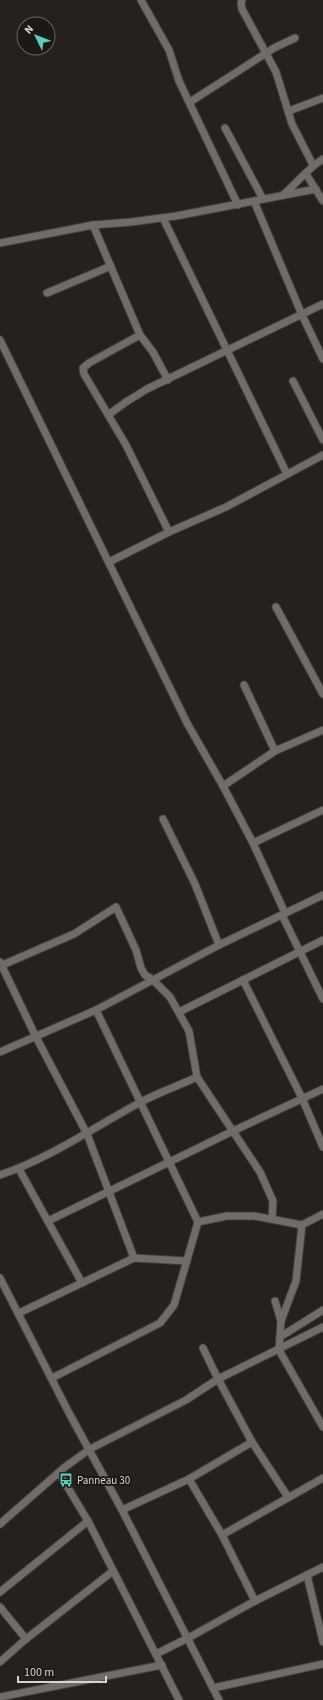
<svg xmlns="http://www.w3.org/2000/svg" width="323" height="1700" viewBox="0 0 323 1700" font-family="'Source Sans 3',sans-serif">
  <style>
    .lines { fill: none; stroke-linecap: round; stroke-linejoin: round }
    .minor-casing { stroke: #433f3d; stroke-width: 9 }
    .minor { stroke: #716c69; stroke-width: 7 }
    .labels { text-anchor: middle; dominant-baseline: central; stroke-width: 4; stroke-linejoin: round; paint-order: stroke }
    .poi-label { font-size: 11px; fill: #d7d4d2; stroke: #1c1816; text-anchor: start }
  </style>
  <rect width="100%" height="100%" fill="#26211f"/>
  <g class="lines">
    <g class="minor-casing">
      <g id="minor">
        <path d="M 141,0 L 169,50 L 179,81 L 238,205"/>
        <path d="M 242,0 L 241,3 L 242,9 L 276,72 L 292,124 L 313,165"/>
        <path d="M 190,102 L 274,48 L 295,38"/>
        <path d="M 289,111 L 323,98"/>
        <path d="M 225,128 L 263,199"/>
        <path d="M 306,174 L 323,201"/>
        <path d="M 283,195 C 297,183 308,168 323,159"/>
        <path d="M 254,201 L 302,315 L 323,359"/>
        <path d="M 163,218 L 287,474"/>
        <path d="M 93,225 L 140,335 L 89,363 L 83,368 L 84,374 L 126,445 L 169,532"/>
        <path d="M 0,243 L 93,225 L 131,222 L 176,216 L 316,189"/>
        <path d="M 47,293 L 111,266"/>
        <path d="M 140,335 L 153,352 L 168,380"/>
        <path d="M 0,340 L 187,723 L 223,786 L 253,843 L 285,913"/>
        <path d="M 293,381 L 323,440"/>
        <path d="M 108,415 L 126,402 L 147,389 L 323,304"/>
        <path d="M 109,562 L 169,532 L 226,507 L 323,455"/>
        <path d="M 276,607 L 323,694"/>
        <path d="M 244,685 L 275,751"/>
        <path d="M 223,786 L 275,751 L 323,730"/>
        <path d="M 163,819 L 195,884 L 219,945"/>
        <path d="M 253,843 L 323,810"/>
        <path d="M 282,915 L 323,999"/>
        <path d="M 0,962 L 36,1037 L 87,1134 L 134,1258"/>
        <path d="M 0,966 L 74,934 L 116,907 L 136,950 L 141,968 L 145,975 L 152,979 L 170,997 L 189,1031 L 197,1077 L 260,1172 L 273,1201 L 272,1219"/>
        <path d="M 243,980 L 302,1098 L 323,1147"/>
        <path d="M 96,1010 L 198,1222"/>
        <path d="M 179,1012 L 323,940"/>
        <path d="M 0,1052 L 96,1010 L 219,945 L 323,895"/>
        <path d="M 19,1169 L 82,1283"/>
        <path d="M 0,1175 C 50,1158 93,1128 139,1103 C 157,1093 178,1086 197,1077"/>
        <path d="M 48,1221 L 233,1131 L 323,1089"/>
        <path d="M 302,1225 L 296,1281 L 281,1321 L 279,1350 L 323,1427"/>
        <path d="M 0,1278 L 69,1413 L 122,1510 L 219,1700"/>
        <path d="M 275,1301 L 281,1321"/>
        <path d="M 19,1313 L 134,1258 L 187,1261"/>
        <path d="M 280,1337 L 323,1310"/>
        <path d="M 203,1348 L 218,1379 L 252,1442 L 288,1497"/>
        <path d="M 52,1378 L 160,1323 L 174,1305 L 198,1222 L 227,1216 L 254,1216 L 302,1225 L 323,1214"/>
        <path d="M 59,1473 L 88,1521 L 179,1700"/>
        <path d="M 189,1479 L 222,1535 L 255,1601"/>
        <path d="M 122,1510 L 189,1479 L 252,1442"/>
        <path d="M 0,1524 L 65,1467 L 90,1449 L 186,1400 L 218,1379 L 323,1327"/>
        <path d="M 222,1535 L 323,1478"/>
        <path d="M 307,1575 L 323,1642"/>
        <path d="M 0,1592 L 88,1521"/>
        <path d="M 0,1607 L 26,1639"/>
        <path d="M 156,1654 L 188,1638 L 255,1601 L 323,1567"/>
        <path d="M 0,1662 L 26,1639 L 113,1571"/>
        <path d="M 213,1688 L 323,1664"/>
        <path d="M 0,1697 L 162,1665"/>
      </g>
    </g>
    <use href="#minor" class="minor"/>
  </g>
  <defs>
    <g id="bus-bare" transform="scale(1.08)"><path d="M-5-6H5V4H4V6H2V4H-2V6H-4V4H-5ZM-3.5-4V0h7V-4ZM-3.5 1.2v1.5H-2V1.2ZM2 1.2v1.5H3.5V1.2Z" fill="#5bcebb" stroke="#1c1816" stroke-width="2.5" paint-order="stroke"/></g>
  </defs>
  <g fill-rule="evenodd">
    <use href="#bus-bare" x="66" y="1480"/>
  </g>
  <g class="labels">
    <g class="poi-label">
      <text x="77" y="1480">Panneau 30</text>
    </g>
  </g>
  <g transform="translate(36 36) rotate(313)"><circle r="19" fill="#1c1816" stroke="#676361"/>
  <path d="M0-3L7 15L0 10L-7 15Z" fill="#5bcebb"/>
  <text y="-6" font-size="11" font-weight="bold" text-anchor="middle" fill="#d7d4d2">N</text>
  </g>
  <path d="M18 1676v6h88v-6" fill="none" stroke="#d7d4d2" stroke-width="2"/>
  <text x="24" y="1676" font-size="12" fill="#d7d4d2" stroke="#1c1816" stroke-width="3" paint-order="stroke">100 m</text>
</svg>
